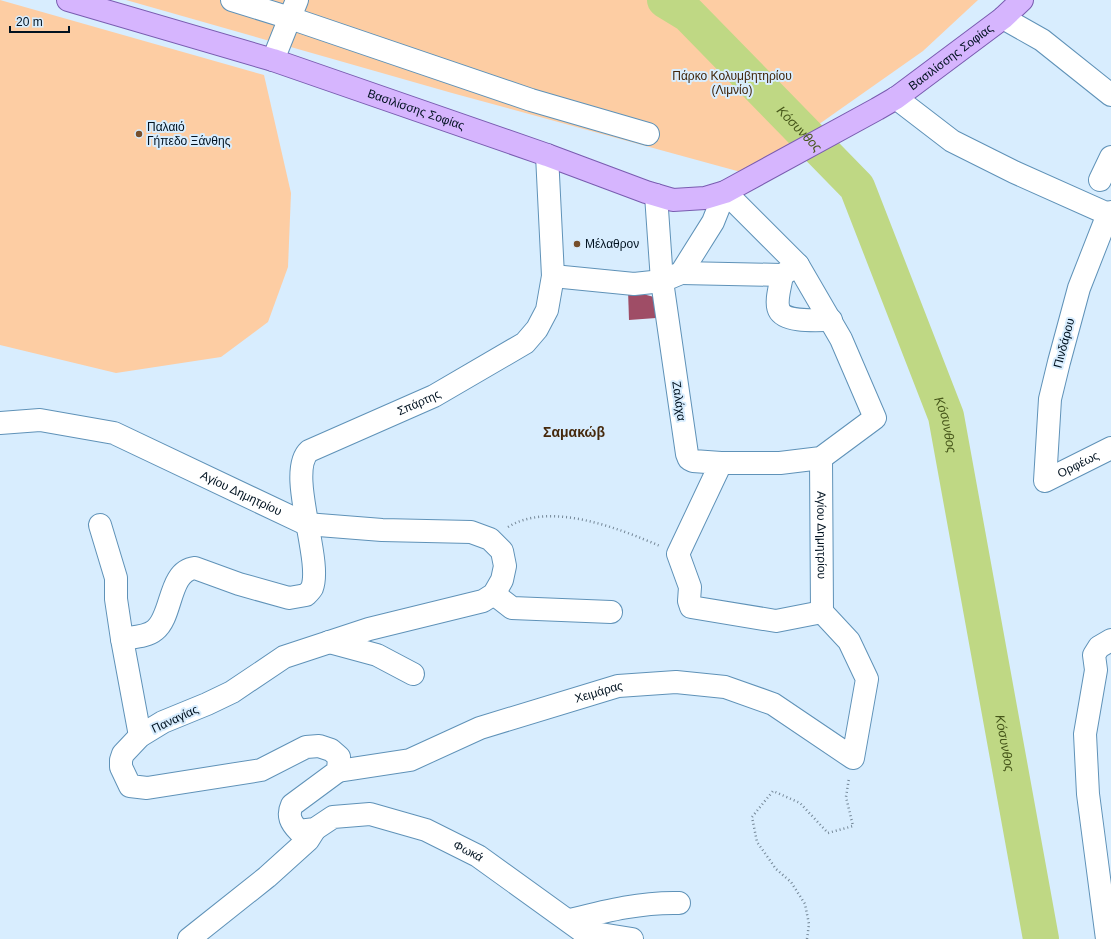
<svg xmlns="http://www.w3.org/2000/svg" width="1111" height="939" viewBox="0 0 1111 939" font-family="Arial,sans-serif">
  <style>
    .green { fill: #fdcda3 }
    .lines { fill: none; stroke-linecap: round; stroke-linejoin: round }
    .river { stroke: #bfd884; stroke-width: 36 }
    .building { fill: #9f4d66 }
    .minor-casing { stroke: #5f92b8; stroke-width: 24 }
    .major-casing { stroke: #795cb0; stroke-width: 24 }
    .path { stroke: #748797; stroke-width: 2.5; stroke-dasharray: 1 3; stroke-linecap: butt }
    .minor { stroke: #fff; stroke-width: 22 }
    .major { stroke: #d6b5fe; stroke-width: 22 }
    .poi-dot { fill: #764f2c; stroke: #d8edfe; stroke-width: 1.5 }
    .labels { text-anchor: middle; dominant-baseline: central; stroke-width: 4; stroke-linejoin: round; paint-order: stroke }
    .street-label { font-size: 12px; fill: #011220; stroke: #d8edfe }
    .park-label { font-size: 12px; fill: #41260b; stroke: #d8edfe }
    .poi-label { font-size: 12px; fill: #011220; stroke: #d8edfe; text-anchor: start }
    .water-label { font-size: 13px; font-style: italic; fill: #46561a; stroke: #d8edfe }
    .quarter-label { font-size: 14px; font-weight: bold; fill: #46290c; stroke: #d8edfe }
  </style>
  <rect width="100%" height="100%" fill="#d8edfe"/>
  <g class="green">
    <path d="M 0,0 L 264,75 L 291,193 L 288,267 L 268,322 L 221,357 L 116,373 L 0,345 Z"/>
    <path d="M 126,0 L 978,0 L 923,51 L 748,174 L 452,93 Z"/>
  </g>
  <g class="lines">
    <path class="river" id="s1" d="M 665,0 L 688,14 L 857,187 L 946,416 L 1041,939"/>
  </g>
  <path class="building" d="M 628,290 L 654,297 L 656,318 L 629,320 Z"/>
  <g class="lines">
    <g class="minor-casing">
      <g id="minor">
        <path d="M 232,0 L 290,18 L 531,100 L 648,134"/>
        <path d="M 1003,18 L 1042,40 L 1111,95"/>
        <path d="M 273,60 L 297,0"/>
        <path d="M 896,98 L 952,141 L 1014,172 L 1108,214"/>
        <path d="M 1100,180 L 1111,157"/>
        <path id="s2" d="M 1111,212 L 1108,214 L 1079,288 L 1059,362 L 1050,399 L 1045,481 L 1111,448"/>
        <path d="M 681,273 L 782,275 L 798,265"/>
        <path d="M 782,275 C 781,284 775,301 779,310 C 785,323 819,320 831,320"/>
        <path d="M 553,276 L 634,284 L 662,281 L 681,273 L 713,222 L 725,192 L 798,265 L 841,339 L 875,418 L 821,458 L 780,463 L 721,463"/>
        <path id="s3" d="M 0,423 L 40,420 L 114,433 L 306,524 L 382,530 L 471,532 L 490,539 L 502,551 L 505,566 L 502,580 L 494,594 L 483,601 L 369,629 L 284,657 L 232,692 L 207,704 L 163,722 L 140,736 L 123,754 L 121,760 L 121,767 L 130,786 L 147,788 L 261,770 L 306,747 L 319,746 L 331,750 L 339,757 L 338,771 L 292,805 C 287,816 291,823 299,831 L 315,829 L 333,817 L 370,814 L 426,830 L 478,856 L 582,931 L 632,939"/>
        <path id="s4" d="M 821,458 L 822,612"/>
        <path d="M 100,525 L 116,578 L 116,599 L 122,639 L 140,736"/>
        <path d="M 494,594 L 512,608 L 611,612"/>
        <path id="s5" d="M 122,639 C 132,637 147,637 155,630 C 173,616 168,571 195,568 L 239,584 L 289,598 L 306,595 C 308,593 311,590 312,588 C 323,560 286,472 309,451 L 434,396 L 525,343 L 537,329 L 547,310 L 553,276 L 547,155"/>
        <path d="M 329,642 L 377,655 L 413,674"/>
        <path id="s6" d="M 338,771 L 410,760 L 480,728 L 618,686 L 676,682 L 725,687 L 773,704 L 853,758 L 867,679 L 849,641 L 822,612 L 776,621 L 691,607 L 689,601 L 690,587 L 678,554 L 721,463 L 693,461 L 689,459 L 687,454 L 662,281 L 656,195"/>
        <path d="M 570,920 C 606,911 641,902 679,903"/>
        <path d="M 189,939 L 267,877 L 308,840 L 315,829"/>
        <path d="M 1107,939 L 1088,794 L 1085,734 L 1096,670 L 1094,655 L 1099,647 L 1111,640"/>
      </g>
    </g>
    <g class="major-casing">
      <g id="major">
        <path id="s7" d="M 68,0 L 273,60 L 547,155 L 646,192 L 673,200 L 705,198 L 725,192 L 877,109 L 896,98 L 1003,18 L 1022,0"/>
      </g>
    </g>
    <g class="path">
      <path d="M 508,527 C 550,501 618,528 660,546"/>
      <path d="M 807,939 L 809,924 L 805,904 L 791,882 L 776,869 L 757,842 L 752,817 L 773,791 L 800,803 L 828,833 L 853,826 L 846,797 L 849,778"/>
    </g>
    <use href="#minor" class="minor"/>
    <use href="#major" class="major"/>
  </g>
  <g class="poi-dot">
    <circle cx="139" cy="134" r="4"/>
    <circle cx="577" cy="244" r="4"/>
  </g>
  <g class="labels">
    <g class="street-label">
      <text stroke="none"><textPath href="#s7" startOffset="954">Βασιλίσσης Σοφίας</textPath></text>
      <text stroke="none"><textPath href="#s7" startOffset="365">Βασιλίσσης Σοφίας</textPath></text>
      <text transform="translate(1064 343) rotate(-75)">Πινδάρου</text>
      <text transform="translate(679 401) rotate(82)">Ζαλάχα</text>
      <text stroke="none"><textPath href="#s5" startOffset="497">Σπάρτης</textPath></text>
      <text stroke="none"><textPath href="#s2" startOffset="317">Ορφέως</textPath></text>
      <text stroke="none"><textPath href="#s3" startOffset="256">Αγίου Δημητρίου</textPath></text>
      <text stroke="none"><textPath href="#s4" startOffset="77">Αγίου Δημητρίου</textPath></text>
      <text stroke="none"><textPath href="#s6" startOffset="274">Χειμάρας</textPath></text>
      <text transform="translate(175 719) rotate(-25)">Παναγίας</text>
      <text stroke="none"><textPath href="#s3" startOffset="1520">Φωκά</textPath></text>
    </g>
    <g class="park-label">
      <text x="732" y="76">Πάρκο Κολυμβητηρίου<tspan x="732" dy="14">(Λιμνίο)</tspan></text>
    </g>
    <g class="poi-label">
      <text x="147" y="127">Παλαιό<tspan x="147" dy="14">Γήπεδο Ξάνθης</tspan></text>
      <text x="585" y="244">Μέλαθρον</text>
    </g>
    <g class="water-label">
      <text stroke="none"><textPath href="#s1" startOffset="187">Κόσυνθος</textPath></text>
      <text stroke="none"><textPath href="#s1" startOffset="523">Κόσυνθος</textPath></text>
      <text stroke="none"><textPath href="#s1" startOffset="847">Κόσυνθος</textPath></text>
    </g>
    <g class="quarter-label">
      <text x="574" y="432">Σαμακώβ</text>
    </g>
  </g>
  <path d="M10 26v6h59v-6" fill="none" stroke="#011220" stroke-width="2"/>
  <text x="16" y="26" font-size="12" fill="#011220" stroke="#d8edfe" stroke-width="3" paint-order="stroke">20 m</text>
</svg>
